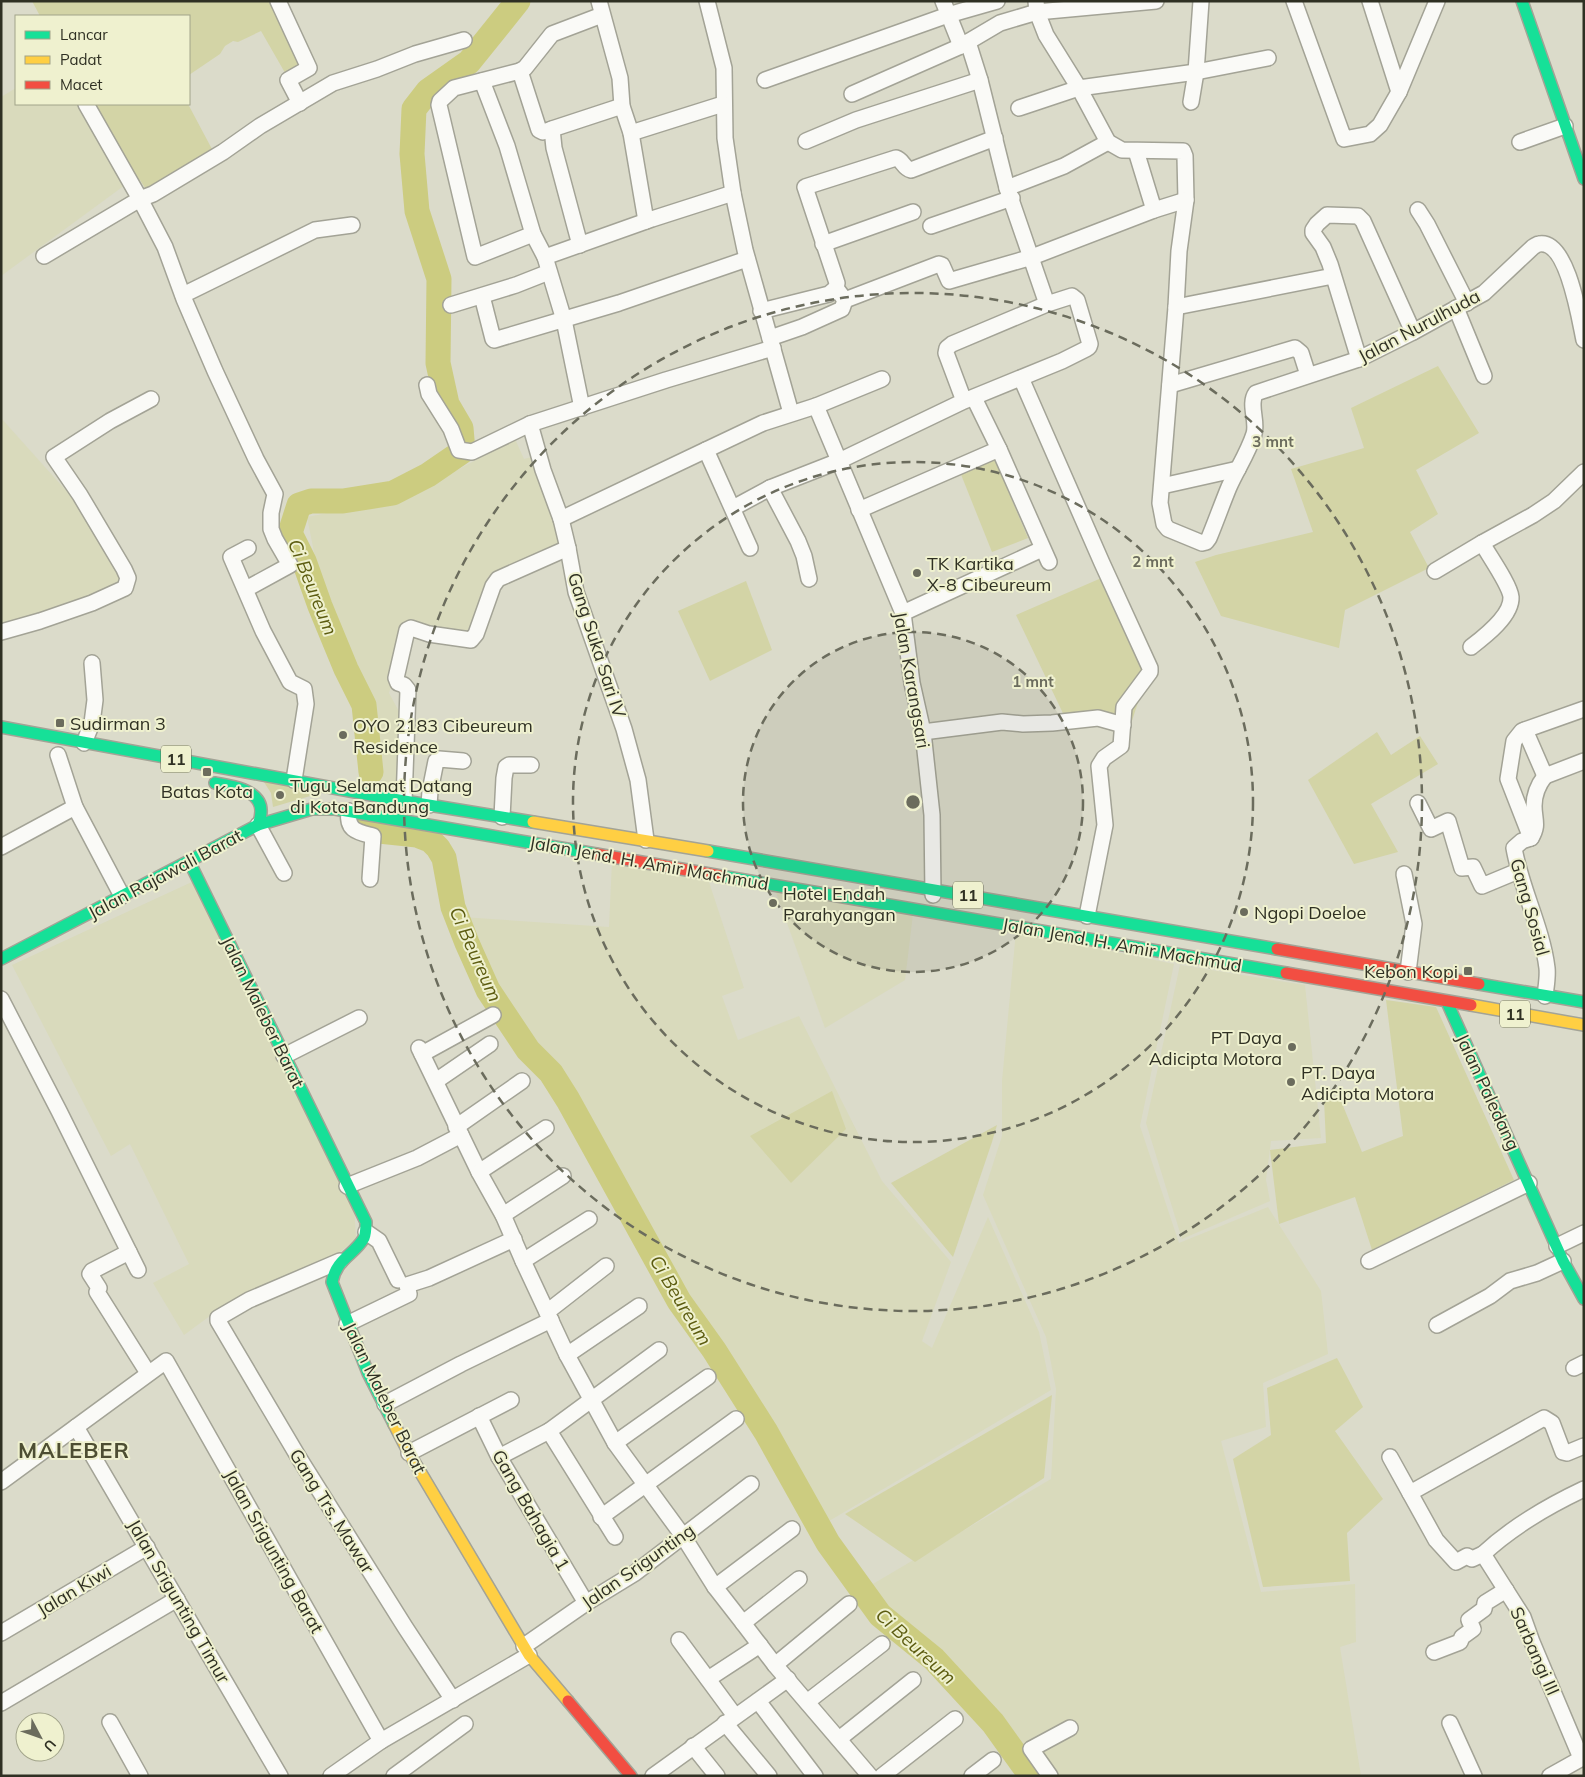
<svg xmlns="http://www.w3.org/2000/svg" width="1585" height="1777" viewBox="0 0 1585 1777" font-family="Mulish,sans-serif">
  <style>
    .built { fill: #d9dabc }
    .green { fill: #d3d4a6 }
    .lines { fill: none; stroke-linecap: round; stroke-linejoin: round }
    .river { stroke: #cccc80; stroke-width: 25 }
    .street-casing { stroke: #a3a396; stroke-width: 18 }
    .fast-casing { stroke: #a3a396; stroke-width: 14 }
    .slow-casing { stroke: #a3a396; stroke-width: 14 }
    .jam-casing { stroke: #a3a396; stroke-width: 14 }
    .street { stroke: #fafaf7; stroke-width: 15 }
    .fast { stroke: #16e098; stroke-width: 11 }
    .slow { stroke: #ffcf43; stroke-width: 11 }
    .jam { stroke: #f24e42; stroke-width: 11 }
    .ring { fill: none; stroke: #6b6c5d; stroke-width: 2.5; stroke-dasharray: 9 6 }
    .poi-dot { fill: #6b6c5d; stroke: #eff1cf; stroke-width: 2 }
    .labels { text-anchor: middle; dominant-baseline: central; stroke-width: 4; stroke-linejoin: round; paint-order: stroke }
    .shield { fill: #eff1cf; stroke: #696a57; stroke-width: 1 }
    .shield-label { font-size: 16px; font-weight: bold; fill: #2f3023 }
    .street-label { font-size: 18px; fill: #2f3023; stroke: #eff1cf }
    .poi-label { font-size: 18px; fill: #2f3023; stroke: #eff1cf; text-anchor: start }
    .water-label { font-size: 19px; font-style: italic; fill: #5c5c10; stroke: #eff1cf }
    .district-label { font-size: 22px; font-weight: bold; letter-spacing: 1px; fill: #4d4e32; stroke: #eff1cf }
    .centre { fill: #6b6c5d; stroke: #eff1cf; stroke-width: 2.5 }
    .ring-label { font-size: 15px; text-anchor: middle; font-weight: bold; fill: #6b6c5d; stroke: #eff1cf; stroke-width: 4; stroke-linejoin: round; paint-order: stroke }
  </style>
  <rect width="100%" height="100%" fill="#dbdbca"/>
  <g class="built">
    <path d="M 16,88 L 16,104 L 80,104 L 125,185 L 1,276 L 1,97 Z"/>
    <path d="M 1,418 L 70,495 L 114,559 L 129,585 L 1,634 Z"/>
    <path d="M 515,439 L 524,459 L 539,455 L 569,543 L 488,577 L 472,643 L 409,627 L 389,693 L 408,728 L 403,787 L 373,779 L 377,721 L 364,693 L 319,577 L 307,517 L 405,498 Z"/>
    <path d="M 612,861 L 709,882 L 744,988 L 722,996 L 738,1040 L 799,1016 L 882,1181 L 951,1262 L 922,1341 L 932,1348 L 988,1217 L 1039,1332 L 1051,1390 L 824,1524 L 799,1489 L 792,1459 L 708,1331 L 632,1208 L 557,1072 L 538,1056 L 505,1010 L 462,917 L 609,927 Z"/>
    <path d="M 194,881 L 354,1205 L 356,1239 L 330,1260 L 218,1310 L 184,1335 L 153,1283 L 189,1264 L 130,1144 L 111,1156 L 12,965 Z"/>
    <path d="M 774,887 L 913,914 L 905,980 L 825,1028 Z"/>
    <path d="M 1016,931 L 1174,964 L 1140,1126 L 1179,1243 L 1268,1207 L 1321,1291 L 1328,1354 L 1263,1383 L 1266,1427 L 1221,1441 L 1261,1592 L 1355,1584 L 1356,1642 L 1340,1647 L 1361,1776 L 1042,1776 L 981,1708 L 866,1588 L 1051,1479 L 1056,1389 L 1046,1337 L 983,1195 L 1002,1136 L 1002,1081 Z"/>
    <path d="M 1180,965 L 1305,985 L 1321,1138 L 1271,1141 L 1266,1180 L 1270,1201 L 1182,1239 L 1146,1123 Z"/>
  </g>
  <g class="green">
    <path d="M 32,1 L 274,1 L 302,66 L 288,78 L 261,31 L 238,42 L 233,41 L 225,46 L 220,54 L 189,75 L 189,16 L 40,16 Z"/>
    <path d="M 85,104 L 188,104 L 213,151 L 147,191 L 140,180 L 130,184 Z"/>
    <path d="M 1438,366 L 1479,433 L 1416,470 L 1438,514 L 1410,532 L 1429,568 L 1345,610 L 1339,648 L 1221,616 L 1195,562 L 1216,555 L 1313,532 L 1291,469 L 1364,448 L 1351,408 Z"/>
    <path d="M 995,460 L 1028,538 L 992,552 L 960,472 Z"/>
    <path d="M 1106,576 L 1138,656 L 1144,684 L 1129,730 L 1098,718 L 1070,728 L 1016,615 Z"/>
    <path d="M 746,581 L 772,650 L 710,681 L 678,611 Z"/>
    <path d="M 1377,732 L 1391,755 L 1420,736 L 1438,764 L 1371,804 L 1398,852 L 1354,864 L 1308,780 Z"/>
    <path d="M 262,779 L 327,791 L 273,807 L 271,793 Z"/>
    <path d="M 1386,1000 L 1436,1007 L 1514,1180 L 1372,1250 L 1355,1197 L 1279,1224 L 1270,1150 L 1326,1143 L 1324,1100 L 1341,1101 L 1362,1152 L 1403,1136 Z"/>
    <path d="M 832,1091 L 846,1129 L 791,1183 L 750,1136 Z"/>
    <path d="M 997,1125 L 992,1142 L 953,1257 L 891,1183 Z"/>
    <path d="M 1337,1358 L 1363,1407 L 1335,1431 L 1383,1499 L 1347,1533 L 1350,1581 L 1263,1587 L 1233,1459 L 1271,1435 L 1267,1388 Z"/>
    <path d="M 1052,1395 L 1044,1478 L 915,1562 L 845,1514 Z"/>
  </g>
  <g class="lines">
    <g class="river">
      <path d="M 371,772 L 364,705 L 346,669 L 320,606 L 304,561 L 290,533 L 299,505 L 311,501 L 343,501 L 393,493 L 428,475 L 463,451 L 461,428 L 447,404 L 438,363 L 439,279 L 417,211 L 412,154 L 414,109 L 428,91 L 469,62 L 518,1"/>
      <path d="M 370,822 L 373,827 L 379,831 L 417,835 L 430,840 L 438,848 L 444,858 L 453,907 L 467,943 L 488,990 L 528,1050 L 551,1073 L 568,1100 L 679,1301 L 714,1350 L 766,1432 L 828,1543 L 880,1615 L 934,1659 L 993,1723 L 1031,1776"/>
    </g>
    <g class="street-casing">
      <g id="street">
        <path d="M 278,1 L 309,68 L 288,80 L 300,103"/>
        <path d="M 599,1 L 620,78 L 622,106 L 631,133 L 646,221"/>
        <path d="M 707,1 L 724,68 L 725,138 L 733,193 L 745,250 L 791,413"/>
        <path d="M 943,1 L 961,46 L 1000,23 L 1037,12 L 1156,1"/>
        <path d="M 1036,1 L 1037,12 L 1046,35 L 1079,88 L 1108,142 L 1122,150 L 1183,151 L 1185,156 L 1186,200 L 1179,251 L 1176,307 L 1160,503 L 1164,524 L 1168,529 L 1202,543 L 1206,542 L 1209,538 C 1216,521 1222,504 1229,487 C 1237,469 1248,453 1254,434 C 1258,421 1248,404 1256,393 L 1359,359 L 1413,332 L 1484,293 L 1533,247 C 1535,246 1537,244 1539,244 C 1568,239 1580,322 1584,340"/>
        <path d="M 1294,1 L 1344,139 L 1370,134 L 1380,125 L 1399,92 L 1437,1"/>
        <path d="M 1370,1 L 1399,92"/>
        <path d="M 968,42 L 980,80 L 1007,188 L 1047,304"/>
        <path d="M 520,71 L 454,88 L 440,101 L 439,105 L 475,257 L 533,234"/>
        <path d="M 765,80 L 948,15 L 997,1"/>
        <path d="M 482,81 L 507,146 L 533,234 L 545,257 L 564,320 L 582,408"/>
        <path d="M 852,94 L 961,46"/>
        <path d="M 1191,102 L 1196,72 L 1201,1"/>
        <path d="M 1019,108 L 1079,88 L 1196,72 L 1268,58"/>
        <path d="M 552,129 L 543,132 L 539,130 L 520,71 L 525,68 L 552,34 L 602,15"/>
        <path d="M 631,133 L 723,104"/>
        <path d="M 806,141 L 856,120 L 980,80"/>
        <path d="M 1520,142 L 1565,126"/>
        <path d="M 1136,151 L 1154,210"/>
        <path d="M 1007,188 L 1064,166 L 1108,142"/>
        <path d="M 1418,210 L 1427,224 L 1467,303"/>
        <path d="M 931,226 L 1012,198"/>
        <path d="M 823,244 L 913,212"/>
        <path d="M 580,245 L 554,148 L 552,129 L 622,106"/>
        <path d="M 44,256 L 140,199 L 86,104"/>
        <path d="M 545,257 L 652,219 L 733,193"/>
        <path d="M 183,295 L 315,230 L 352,225"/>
        <path d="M 482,296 L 493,339 L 494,340 L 619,303 L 747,259"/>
        <path d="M 845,300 L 939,264 L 942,265 L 949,281 L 1032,257 L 1154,210 L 1186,200"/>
        <path d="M 451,305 L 516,285 L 549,272"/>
        <path d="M 1176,307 L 1333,276"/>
        <path d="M 1456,308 L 1484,376"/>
        <path d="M 761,311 L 829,294 L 836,288"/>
        <path d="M 770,338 L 802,327 L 842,309 L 845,300 L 836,288 L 837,283 L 805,187 L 896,158 C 903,160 903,168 911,170 L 995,138"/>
        <path d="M 1359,359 L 1330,264 L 1323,247 L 1313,233 L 1313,230 L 1317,224 L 1327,215 L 1358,216 L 1363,221 L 1413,332"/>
        <path d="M 1021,378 L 1102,563 L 1150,668 L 1150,672 L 1124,707 L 1121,746 L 1104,758 L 1099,766 L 1105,825 L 1087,916"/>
        <path d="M 427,385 L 429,394 L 451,429 L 459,450 L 472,452 L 530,424 L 666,380 L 773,348"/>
        <path d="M 1170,385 L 1295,348 L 1301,353 L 1308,375"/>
        <path d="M 975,400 L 999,449 L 1049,562"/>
        <path d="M 816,406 L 903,613 L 912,683 L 923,732 L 932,815 L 933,895"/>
        <path d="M 530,424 L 543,470 L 561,519 L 568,548 L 576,592 L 624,729 L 638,780 L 646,840"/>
        <path d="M 1162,486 L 1238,469"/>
        <path d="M 770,488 L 798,541 L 804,556 L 809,579"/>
        <path d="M 733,508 L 770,488 L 839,461 L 964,401 L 1062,361 L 1086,349 L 1089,347 L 1090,344 L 1077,300 L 1072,296 L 1047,304 L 952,344 L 947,348 L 946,353 L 964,401"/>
        <path d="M 859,510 L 999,449"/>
        <path d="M 561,519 L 706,450"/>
        <path d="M 248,548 L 231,557 L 263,631 L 290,682 L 304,689 L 306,704 L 294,780"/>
        <path d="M 750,548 L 706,450 L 763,423 L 816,406 L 882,379"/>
        <path d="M 1435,571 L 1482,543 L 1533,515 L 1554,501 L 1584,472"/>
        <path d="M 246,589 L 290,565 L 275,539 L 271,529 L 271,513 L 275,494 L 256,459 L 215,371 L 184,299 L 165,247 L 140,199 L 153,194 L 223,152 L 260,126 L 333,83 L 377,69 L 415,54 L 464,40"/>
        <path d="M 903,613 L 1042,549"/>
        <path d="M 1,632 L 40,621 L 92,603 L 125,588 L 128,578 L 124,569 L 80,495 L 54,457 L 110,421 L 151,399"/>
        <path d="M 1471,647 C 1484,637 1512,616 1511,597 C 1510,585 1488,554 1482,543"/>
        <path d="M 1525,730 L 1545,776 L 1584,761"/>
        <path d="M 923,732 L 1002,722 L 1023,724 L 1052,723 L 1098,718 L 1123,725"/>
        <path d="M 84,743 L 92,723 L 95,700 L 92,663"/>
        <path d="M 58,755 L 75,807 L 122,896"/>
        <path d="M 404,801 L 408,690 L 404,685 L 398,683 L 396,678 L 407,630 L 411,628 L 429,634 L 471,640 L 476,634 L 493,586 L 498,579 L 568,548"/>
        <path d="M 1418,803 L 1431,829 L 1448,821 L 1462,868 L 1473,867 L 1482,886 L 1518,871"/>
        <path d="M 429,805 L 430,791 L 436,761 L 439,759 L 463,761"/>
        <path d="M 349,811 C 346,831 358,832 373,836 L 370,879"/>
        <path d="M 502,817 L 504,778 L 506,767 L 509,765 L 531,765"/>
        <path d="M 258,825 L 284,873"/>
        <path d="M 1531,838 C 1539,825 1534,820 1534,806 C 1534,795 1538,785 1545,776"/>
        <path d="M 1,847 L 75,807"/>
        <path d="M 1404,874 L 1414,924 L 1408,972"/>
        <path d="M 1545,996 C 1546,987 1548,977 1547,968 C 1542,927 1521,889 1514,848 L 1522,841 L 1531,838 L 1508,779 L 1514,741 L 1522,731 L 1584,709"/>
        <path d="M 1,999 L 59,1111 L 138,1270"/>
        <path d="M 419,1048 L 479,1172 L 503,1215 L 523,1261 L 567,1355 L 615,1443 L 683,1536 L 715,1587 L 743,1623 L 775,1665 L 870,1776"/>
        <path d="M 422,1054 L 493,1015"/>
        <path d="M 284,1056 L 359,1018"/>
        <path d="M 436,1081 L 490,1044"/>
        <path d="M 456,1127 L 522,1081"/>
        <path d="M 479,1172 L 546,1128"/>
        <path d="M 347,1186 L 417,1158 L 461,1135"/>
        <path d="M 503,1215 L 563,1176"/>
        <path d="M 366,1232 L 379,1241 L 398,1280"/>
        <path d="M 1557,1246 L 1584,1233"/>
        <path d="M 129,1252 L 92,1271 L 90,1274 L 99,1288 L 97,1292 L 148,1373"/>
        <path d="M 340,1261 L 249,1300 L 218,1318 L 218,1321 L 299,1458 L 405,1627 L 453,1700"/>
        <path d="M 523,1261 L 589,1219"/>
        <path d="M 1369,1261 L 1529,1183"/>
        <path d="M 547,1312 L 606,1266"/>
        <path d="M 347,1324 L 409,1294 L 407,1285 L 429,1278 L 514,1239"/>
        <path d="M 1437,1325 L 1490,1296 L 1510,1281 L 1537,1273 L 1563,1261"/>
        <path d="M 567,1355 L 639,1306"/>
        <path d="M 1574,1368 L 1584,1363"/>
        <path d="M 385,1404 L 461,1364 L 551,1320"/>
        <path d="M 479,1416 L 499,1457 L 586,1603"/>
        <path d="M 76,1427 L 280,1776"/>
        <path d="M 549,1431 L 615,1537"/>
        <path d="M 615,1443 L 708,1377"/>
        <path d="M 409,1453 L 511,1400"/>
        <path d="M 499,1457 L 549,1431 L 659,1350"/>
        <path d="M 1390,1457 L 1436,1540 L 1456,1562 L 1467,1556 L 1472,1559 L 1483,1554 L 1523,1617 L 1532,1642 L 1581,1758"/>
        <path d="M 1,1482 L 166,1361 L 381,1741"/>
        <path d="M 1410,1493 L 1544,1418 L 1552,1423 L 1563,1452 L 1567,1453 L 1584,1446"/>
        <path d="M 601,1517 L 736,1419"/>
        <path d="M 1483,1554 C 1512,1527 1548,1506 1584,1489"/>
        <path d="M 715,1587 L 792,1529"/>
        <path d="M 743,1623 L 799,1579"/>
        <path d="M 1,1633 L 147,1547"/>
        <path d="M 679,1640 L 735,1716"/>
        <path d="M 524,1646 L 586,1603 L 635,1573 L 751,1484"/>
        <path d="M 1434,1652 L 1460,1642 L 1462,1637 L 1473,1629 L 1469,1620 L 1484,1609 L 1485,1603 L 1506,1590"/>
        <path d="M 775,1665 L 849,1604"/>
        <path d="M 708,1679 L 760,1645"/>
        <path d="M 758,1701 L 815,1776"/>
        <path d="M 807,1702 L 882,1644"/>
        <path d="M 1,1703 L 177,1599"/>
        <path d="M 110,1722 L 140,1776"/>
        <path d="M 725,1723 L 769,1776"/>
        <path d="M 1450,1723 L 1474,1776"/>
        <path d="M 839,1739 L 913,1680"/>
        <path d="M 693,1746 L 717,1776"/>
        <path d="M 331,1776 L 381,1741 L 529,1655"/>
        <path d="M 394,1776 L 465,1724"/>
        <path d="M 653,1776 L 788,1679"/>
        <path d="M 882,1776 L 955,1719"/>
        <path d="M 972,1776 L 993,1760"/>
        <path d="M 1050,1776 L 1031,1749 L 1070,1728"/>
        <path d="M 1550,1776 L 1584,1757"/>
      </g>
    </g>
    <g class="fast-casing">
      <g id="fast">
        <path d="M 1522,1 L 1584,179"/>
        <path d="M 1,727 L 404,801 L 533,822"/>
        <path d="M 215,783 C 239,787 271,792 258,825"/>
        <path d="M 708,851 L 1277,949"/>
        <path d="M 189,861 L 366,1222 C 366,1227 366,1233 364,1238 C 354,1255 336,1259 332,1282 L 368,1373 L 394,1424"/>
        <path d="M 721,876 L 1286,973"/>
        <path d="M 1,959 L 258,825 L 312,809 L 335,809 L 596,854"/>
        <path d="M 1479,984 L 1584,1002"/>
        <path d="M 1447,1002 L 1563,1261 L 1584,1299"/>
      </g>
    </g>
    <g class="slow-casing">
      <g id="slow">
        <path d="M 533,822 L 708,851"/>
        <path d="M 1471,1005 L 1584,1025"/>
        <path d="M 394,1424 L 409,1453 L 529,1655 L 568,1701"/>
      </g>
    </g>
    <g class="jam-casing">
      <g id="jam">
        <path d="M 596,854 L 721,876"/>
        <path d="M 1277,949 L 1479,984"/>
        <path d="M 1286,973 L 1471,1005"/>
        <path d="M 568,1701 L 631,1776"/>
      </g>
    </g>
    <use href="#street" class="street"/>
    <use href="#fast" class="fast"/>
    <use href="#slow" class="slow"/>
    <use href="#jam" class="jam"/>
  </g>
  <circle cx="913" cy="802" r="170" fill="#6b6c5d" fill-opacity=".12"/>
  <g class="ring">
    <circle cx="913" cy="802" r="170"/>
    <circle cx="913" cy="802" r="340"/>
    <circle cx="913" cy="802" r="509"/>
  </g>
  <g class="poi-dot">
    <circle cx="917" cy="573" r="5"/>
    <rect x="55" y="718" width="10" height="10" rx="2.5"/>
    <circle cx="343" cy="735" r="5"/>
    <rect x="202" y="767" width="10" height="10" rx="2.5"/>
    <circle cx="280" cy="795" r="5"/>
    <circle cx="773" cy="903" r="5"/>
    <circle cx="1244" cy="912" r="5"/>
    <rect x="1463" y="966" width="10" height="10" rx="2.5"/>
    <circle cx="1292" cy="1047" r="5"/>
    <circle cx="1291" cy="1082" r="5"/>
  </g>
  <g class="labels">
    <g class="shield">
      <rect x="161" y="745.5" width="30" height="27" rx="4"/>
      <rect x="953" y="881.5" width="30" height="27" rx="4"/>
      <rect x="1500" y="1000.5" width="30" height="27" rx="4"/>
    </g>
    <g class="shield-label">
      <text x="176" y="759">11</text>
      <text x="968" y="895">11</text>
      <text x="1515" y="1014">11</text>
    </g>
    <g class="street-label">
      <text transform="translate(1419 326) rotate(-28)">Jalan Nurulhuda</text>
      <text transform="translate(597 645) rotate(72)">Gang Suka Sari IV</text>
      <text transform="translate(912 680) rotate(80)">Jalan Karangsari</text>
      <text transform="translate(649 863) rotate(10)">Jalan Jend. H. Amir Machmud</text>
      <text transform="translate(165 874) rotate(-28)">Jalan Rajawali Barat</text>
      <text transform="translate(1530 907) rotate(74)">Gang Sosial</text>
      <text transform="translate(1122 945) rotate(10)">Jalan Jend. H. Amir Machmud</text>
      <text transform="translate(263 1012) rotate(64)">Jalan Maleber Barat</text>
      <text transform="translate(1488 1092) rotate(65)">Jalan Paledang</text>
      <text transform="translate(385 1398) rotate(64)">Jalan Maleber Barat</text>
      <text transform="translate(531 1510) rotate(60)">Gang Bahagia 1</text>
      <text transform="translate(332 1511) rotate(58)">Gang Trs. Mawar</text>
      <text transform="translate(274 1551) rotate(61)">Jalan Srigunting Barat</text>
      <text transform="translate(638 1566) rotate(-35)">Jalan Srigunting</text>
      <text transform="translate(74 1590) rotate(-31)">Jalan Kiwi</text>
      <text transform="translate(179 1601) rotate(60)">Jalan Srigunting Timur</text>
      <text transform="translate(1535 1651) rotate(66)">Sarbangi III</text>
    </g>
    <g class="poi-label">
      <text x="927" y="563">TK Kartika<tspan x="927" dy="21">X-8 Cibeureum</tspan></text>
      <text x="70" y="723">Sudirman 3</text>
      <text x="353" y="725">OYO 2183 Cibeureum<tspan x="353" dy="21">Residence</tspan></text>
      <text x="290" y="785">Tugu Selamat Datang<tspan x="290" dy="21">di Kota Bandung</tspan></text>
      <text x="207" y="791" text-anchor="middle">Batas Kota</text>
      <text x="783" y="893">Hotel Endah<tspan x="783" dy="21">Parahyangan</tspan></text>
      <text x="1254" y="912">Ngopi Doeloe</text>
      <text x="1458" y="971" text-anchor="end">Kebon Kopi</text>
      <text x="1282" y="1037" text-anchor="end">PT Daya<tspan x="1282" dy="21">Adicipta Motora</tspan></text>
      <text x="1301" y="1072">PT. Daya<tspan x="1301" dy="21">Adicipta Motora</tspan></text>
    </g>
    <g class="water-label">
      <text transform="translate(313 587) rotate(68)">Ci Beureum</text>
      <text transform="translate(476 954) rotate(66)">Ci Beureum</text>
      <text transform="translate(681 1300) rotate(59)">Ci Beureum</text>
      <text transform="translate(916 1646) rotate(43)">Ci Beureum</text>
    </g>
    <g class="district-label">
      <text x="74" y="1450">MALEBER</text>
    </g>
  </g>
  <circle cx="913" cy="802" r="8" class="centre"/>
  <g class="ring-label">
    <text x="1273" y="447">3 mnt</text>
    <text x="1153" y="567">2 mnt</text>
    <text x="1033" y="687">1 mnt</text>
  </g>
  <rect width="1585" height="1777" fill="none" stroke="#2f3023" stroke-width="5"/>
  <rect x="15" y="15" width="175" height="90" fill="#eff1cf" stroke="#a2a48a"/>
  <rect x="25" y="31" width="25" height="8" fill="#16e098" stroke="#a2a48a"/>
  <text x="60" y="40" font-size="15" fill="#2f3023">Lancar</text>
  <rect x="25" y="56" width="25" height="8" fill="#ffcf43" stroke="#a2a48a"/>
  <text x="60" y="65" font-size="15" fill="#2f3023">Padat</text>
  <rect x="25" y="81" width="25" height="8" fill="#f24e42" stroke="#a2a48a"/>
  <text x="60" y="90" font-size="15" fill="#2f3023">Macet</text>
  <g transform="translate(40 1737) rotate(131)"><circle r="24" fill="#eff1cf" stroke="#a2a48a"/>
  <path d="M0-4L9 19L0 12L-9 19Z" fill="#6b6c5d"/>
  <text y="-8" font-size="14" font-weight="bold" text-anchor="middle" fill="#2f3023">U</text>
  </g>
</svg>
